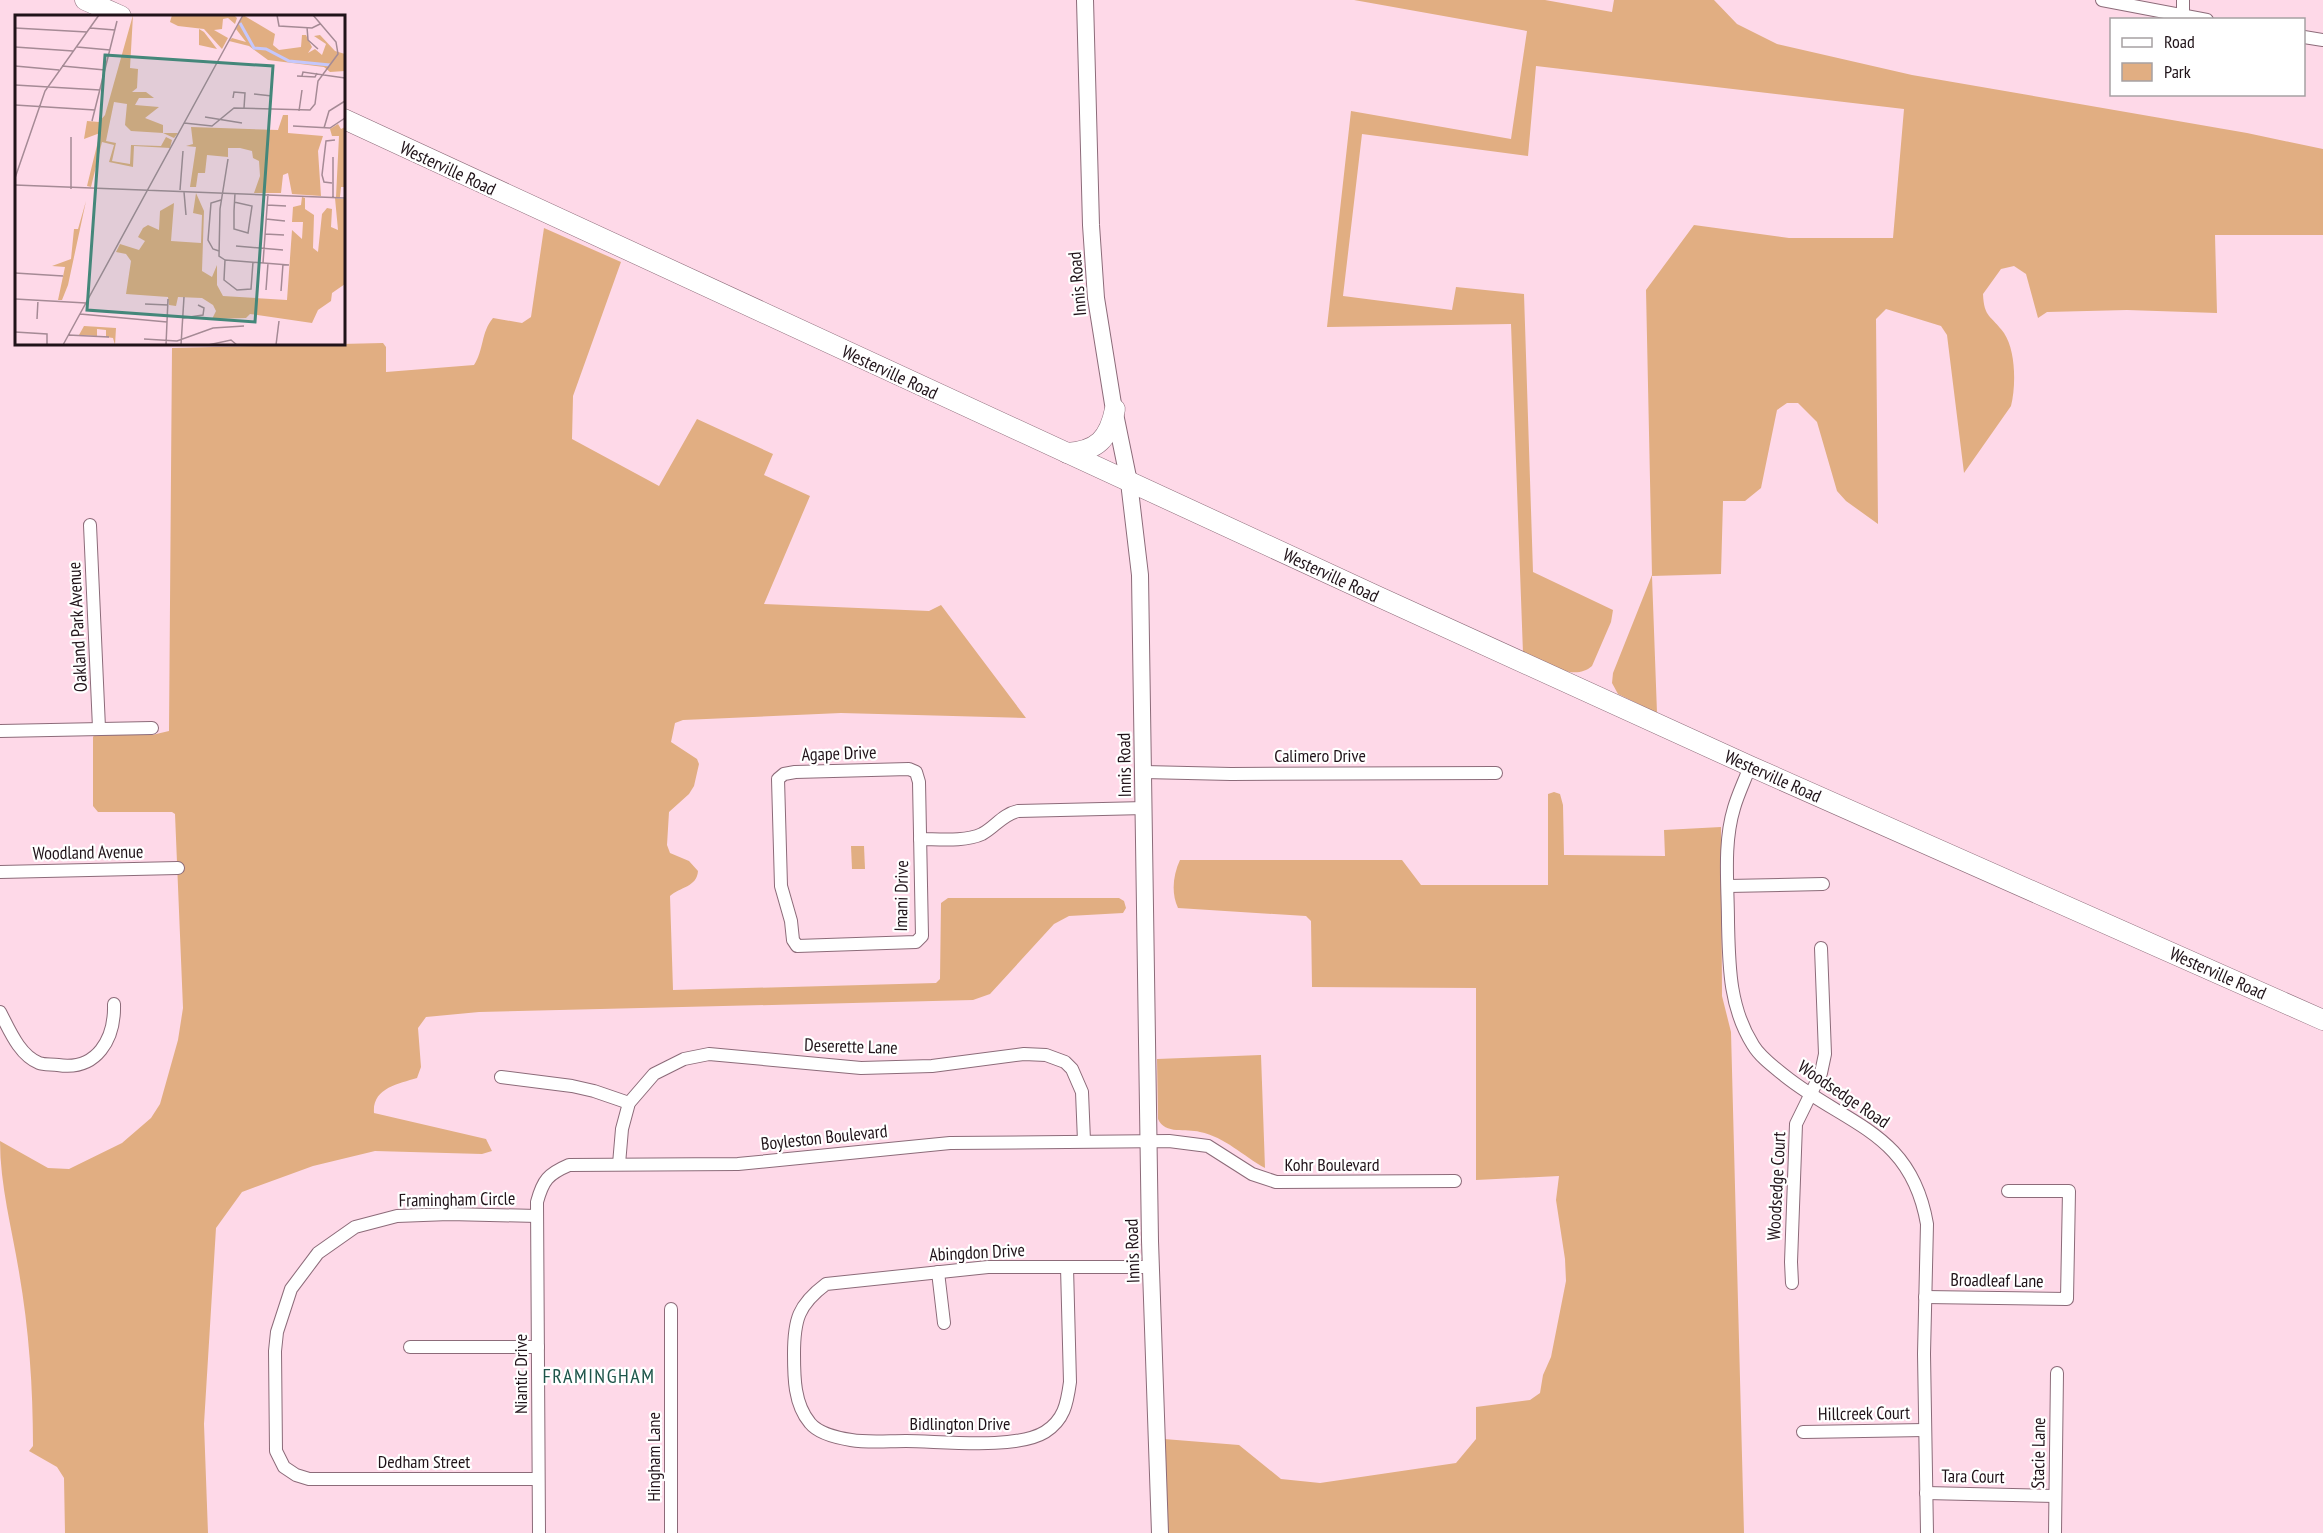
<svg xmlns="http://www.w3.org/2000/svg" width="2323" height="1533" viewBox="0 0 2323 1533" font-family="'PT Sans Narrow',sans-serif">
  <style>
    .green { fill: #e1ae82 }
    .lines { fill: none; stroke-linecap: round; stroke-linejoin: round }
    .street-casing { stroke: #8c6b79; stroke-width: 14 }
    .secondary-casing { stroke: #8c6b79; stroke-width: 18 }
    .primary-casing { stroke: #8c6b79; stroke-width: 21 }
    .street { stroke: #fff; stroke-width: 12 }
    .secondary { stroke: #fff; stroke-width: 16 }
    .primary { stroke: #fff; stroke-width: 20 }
    .labels { text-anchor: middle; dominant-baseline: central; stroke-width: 4.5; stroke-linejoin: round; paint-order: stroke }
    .street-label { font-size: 18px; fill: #201319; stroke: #fff }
    .neighbourhood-label { font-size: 20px; letter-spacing: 1.5px; fill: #1e554a; stroke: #fff }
    .inset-river { fill: none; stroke: #c5c7fc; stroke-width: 3 }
    .inset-road { fill: none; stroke: #a58a95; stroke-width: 1.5 }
    .view { fill: #44877a; fill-opacity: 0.15; stroke: #44877a; stroke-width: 3 }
    .inset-edge { fill: none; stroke: #201319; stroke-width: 3 }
  </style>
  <rect width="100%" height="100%" fill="#fed9e8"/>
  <g class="green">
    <path d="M 1354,0 L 1545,0 L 1612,12 L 1614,0 L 1714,0 L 1737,24 L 1777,44 L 1912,75 L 2247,133 L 2323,149 L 2323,235 L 2215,235 L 2217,313 L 2127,310 L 2047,312 L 2038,318 L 2026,274 L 2014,266 L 2001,269 L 1983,294 C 1984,318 1991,315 2004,333 C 2016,351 2016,386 2011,406 L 1964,473 L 1947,335 L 1941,326 L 1886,309 L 1876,319 L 1878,524 L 1846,501 L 1837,491 L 1817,422 L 1798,403 L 1787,403 L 1777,410 L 1761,488 L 1745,501 L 1723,501 L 1721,574 L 1652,576 L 1657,713 L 1618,694 L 1612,683 L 1613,673 L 1652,575 L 1646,290 L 1694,225 L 1789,238 L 1893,238 L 1904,109 L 1536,66 L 1528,156 L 1362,134 L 1343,296 L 1452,310 L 1456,287 L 1524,294 L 1533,572 L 1613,610 L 1611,622 L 1592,666 C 1573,683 1543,661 1523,653 L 1511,324 L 1327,327 L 1351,111 L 1511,139 L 1527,31 Z"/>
    <path d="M 544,228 L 621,262 L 573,396 L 572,439 L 659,486 L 697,419 L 773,454 L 764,475 L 810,496 L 764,604 L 929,611 L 941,605 L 1026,718 L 841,713 L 683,720 L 675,723 L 671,742 L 697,759 L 699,764 L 694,786 L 689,794 L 669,812 L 667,845 L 670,853 L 689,861 L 698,871 C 697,887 680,887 670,896 L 673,990 L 936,983 L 940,979 L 941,903 L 948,898 L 1119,898 L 1124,901 L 1126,908 L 1123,913 L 1069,916 L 1054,924 L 990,994 L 973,1000 L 479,1012 L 426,1017 L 418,1028 L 421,1067 L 417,1078 C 398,1084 372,1088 374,1113 L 486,1139 L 492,1151 L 482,1154 L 375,1151 L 313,1166 L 242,1192 L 216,1228 L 204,1424 L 208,1533 L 65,1533 L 64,1478 L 57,1467 L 29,1451 L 33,1446 C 33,1387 29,1330 19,1272 C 12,1229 0,1185 0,1141 L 48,1168 L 69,1169 L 122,1143 L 151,1118 L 160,1104 L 178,1040 L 183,1008 L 175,814 L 172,812 L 98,812 L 93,806 L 93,737 L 96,732 L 152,735 L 169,731 L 172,348 L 383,343 L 386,347 L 386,372 L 474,365 C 484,350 481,332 493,318 L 522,323 L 531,317 Z"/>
    <path d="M 1554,792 L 1560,794 L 1563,805 L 1564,855 L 1665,856 L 1664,830 L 1721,827 L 1722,996 L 1731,1032 L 1744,1533 L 1166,1533 L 1164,1439 L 1239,1445 L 1281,1479 L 1320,1483 L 1456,1463 L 1476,1439 L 1476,1407 L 1530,1400 L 1540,1393 L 1543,1375 L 1551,1357 L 1566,1281 L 1565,1259 L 1556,1200 L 1559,1176 L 1476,1180 L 1476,988 L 1312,987 L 1311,921 L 1306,916 L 1178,908 C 1171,893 1173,875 1180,860 L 1402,860 L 1421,885 L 1548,885 L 1548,794 Z"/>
    <path d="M 851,846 L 864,846 L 865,869 L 852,869 Z"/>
    <path d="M 1261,1055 L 1265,1168 C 1243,1156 1225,1137 1200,1132 C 1186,1128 1165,1135 1158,1119 L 1157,1059 Z"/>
  </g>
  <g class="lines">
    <g class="street-casing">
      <g id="street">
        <path d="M 2102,0 L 2207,20"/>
        <path d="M 2183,0 L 2183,15"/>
        <path d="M 2304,37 L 2323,40"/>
        <path d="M 90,525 L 99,728"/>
        <path d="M 0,731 L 152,728"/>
        <path d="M 1750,766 C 1745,780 1738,794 1734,808 C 1723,844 1728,885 1728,922 C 1729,965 1729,1007 1753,1045 C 1760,1057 1774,1067 1785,1076 C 1848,1126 1911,1132 1927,1224 L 1924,1354 L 1927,1533"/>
        <path d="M 909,769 L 916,772 L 919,782 L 922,936 L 916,942 L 797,946 L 793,940 L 791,921 L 781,886 L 778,779 L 784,774 L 795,772 Z"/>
        <path d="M 1144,772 L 1231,774 L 1496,773"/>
        <path d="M 920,839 C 938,839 965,842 982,834 C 995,827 1003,814 1018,811 L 1145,808"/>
        <path d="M 0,872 L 178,868"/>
        <path d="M 1728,886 L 1823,884"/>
        <path d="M 0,1012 C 9,1029 19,1055 39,1063 C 44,1065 52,1064 58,1065 C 97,1071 115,1039 114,1004"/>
        <path d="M 501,1077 L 572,1086 L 594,1091 L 629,1103"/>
        <path d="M 619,1164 L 622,1129 L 629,1103 L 654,1074 L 684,1059 L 709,1054 L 861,1068 L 932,1066 L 1024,1054 L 1046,1055 L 1065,1062 L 1072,1069 L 1082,1092 L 1084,1141"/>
        <path d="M 537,1216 L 449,1214 L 397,1216 L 355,1227 L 318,1253 L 291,1289 L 277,1332 L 275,1351 L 276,1451 L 284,1467 L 296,1475 L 309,1479 L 538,1479"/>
        <path d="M 1067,1267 L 1070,1382 C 1067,1404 1064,1420 1045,1432 C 1016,1450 940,1441 906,1441 C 888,1441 868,1443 851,1440 C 838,1438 818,1433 810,1423 C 794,1404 794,1377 794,1354 C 794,1320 798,1305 826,1284 L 988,1267 L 1151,1267"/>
        <path d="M 938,1272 L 944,1323"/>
        <path d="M 1792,1283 L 1791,1262 L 1796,1124 L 1821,1073 L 1825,1054 L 1821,948"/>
        <path d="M 1925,1297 L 2067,1299 L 2069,1191 L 2008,1191"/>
        <path d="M 410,1347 L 538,1347"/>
        <path d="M 1803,1432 L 1925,1430"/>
        <path d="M 1926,1493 L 2055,1496"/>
        <path d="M 539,1533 L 537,1202 C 543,1180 548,1174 569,1165 L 738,1164 L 950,1143 L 1169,1141 L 1208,1146 L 1252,1174 L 1276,1182 L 1455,1181"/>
        <path d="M 671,1533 L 671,1309"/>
        <path d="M 2055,1533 L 2057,1373"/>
      </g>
    </g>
    <g class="secondary-casing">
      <path id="secondary" d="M 1085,0 L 1091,225 L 1096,298 L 1113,404 L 1129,482 L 1140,575 L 1150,1241 L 1160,1533"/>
    </g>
    <g class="primary-casing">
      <g id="primary">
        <path d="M 85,0 L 121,16"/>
        <path d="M 344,119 L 1377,596 L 1750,766 L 2323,1020"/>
        <path d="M 1067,453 C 1097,451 1109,439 1115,409"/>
      </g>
    </g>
    <use href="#street" class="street"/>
    <use href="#secondary" class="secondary"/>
    <use href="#primary" class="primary"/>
  </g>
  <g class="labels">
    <g class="street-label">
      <text transform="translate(448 168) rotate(25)">Westerville Road</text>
      <text transform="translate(1077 284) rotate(-95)">Innis Road</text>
      <text transform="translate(890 372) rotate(25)">Westerville Road</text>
      <text transform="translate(1331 575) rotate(25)">Westerville Road</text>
      <text transform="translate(77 627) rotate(-93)">Oakland Park Avenue</text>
      <text transform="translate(839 753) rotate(-2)">Agape Drive</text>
      <text x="1320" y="755">Calimero Drive</text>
      <text transform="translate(1124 765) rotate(-91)">Innis Road</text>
      <text transform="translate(1773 776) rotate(24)">Westerville Road</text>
      <text transform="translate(88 852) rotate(-1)">Woodland Avenue</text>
      <text transform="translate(901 896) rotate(-89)">Imani Drive</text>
      <text transform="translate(2218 973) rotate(24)">Westerville Road</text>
      <text transform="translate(851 1046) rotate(2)">Deserette Lane</text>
      <text transform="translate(1844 1094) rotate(34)">Woodsedge Road</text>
      <text transform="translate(824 1137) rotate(-6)">Boyleston Boulevard</text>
      <text x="1332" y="1164">Kohr Boulevard</text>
      <text transform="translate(1776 1186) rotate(-87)">Woodsedge Court</text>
      <text transform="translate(457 1199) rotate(-1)">Framingham Circle</text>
      <text transform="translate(1132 1251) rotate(-92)">Innis Road</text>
      <text transform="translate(977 1252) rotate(-3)">Abingdon Drive</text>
      <text transform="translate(1997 1280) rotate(1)">Broadleaf Lane</text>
      <text transform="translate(520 1374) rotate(-90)">Niantic Drive</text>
      <text transform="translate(1864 1413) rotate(-1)">Hillcreek Court</text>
      <text x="960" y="1423">Bidlington Drive</text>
      <text transform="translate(2038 1453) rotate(-89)">Stacie Lane</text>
      <text transform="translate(653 1457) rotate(-90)">Hingham Lane</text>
      <text x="424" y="1461">Dedham Street</text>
      <text transform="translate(1973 1476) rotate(1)">Tara Court</text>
    </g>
    <g class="neighbourhood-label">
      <text x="599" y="1376">FRAMINGHAM</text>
    </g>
  </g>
  <g transform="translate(15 15)">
    <rect width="330" height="330" fill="#fed9e8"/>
    <path d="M 118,0 L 115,53 L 123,54 L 122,73 L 117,77 L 131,77 L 139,83 L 124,83 L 120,90 L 144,92 L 130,103 L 148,110 L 148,118 L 163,118 L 159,123 L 148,118 L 116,116 L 110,110 L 112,89 L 99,87 L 91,126 L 101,128 L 97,146 L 115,149 L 116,130 L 146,131 L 151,122 L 157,125 L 155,133 L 119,131 L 118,152 L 94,147 L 99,130 L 87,127 L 76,172 L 72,171 L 85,118 L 69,124 L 72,106 L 84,107 L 90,100 ZM 157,0 L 219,0 L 222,3 L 220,9 L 213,3 L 208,4 L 207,14 L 199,15 L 213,23 L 207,34 L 189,14 L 163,11 L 155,7 ZM 228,0 L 260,19 L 258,30 L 264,35 L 286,32 L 287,20 L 291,20 L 297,32 L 293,38 L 300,34 L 307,40 L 311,29 L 299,21 L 305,20 L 320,36 L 330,39 L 330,56 L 315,57 L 309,52 L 253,45 L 234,31 L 214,26 L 217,23 L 231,27 L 221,14 ZM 184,14 L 189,17 L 202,34 L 184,30 ZM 268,100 L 273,100 L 273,118 L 308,121 L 303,136 L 306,181 L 277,179 L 273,158 L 268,160 L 266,178 L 239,178 L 245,161 L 244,146 L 238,143 L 237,136 L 225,133 L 213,133 L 213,142 L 192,140 L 190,158 L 183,158 L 181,172 L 175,172 L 181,132 L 171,131 L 178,129 L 176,112 L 263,115 ZM 323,109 L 326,114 L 330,112 L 330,172 L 326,172 L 325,182 L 321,182 L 324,121 L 317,121 L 315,114 ZM 181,178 L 189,196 L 187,256 L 197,262 L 202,250 L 202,270 L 208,281 L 272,285 L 277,215 L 287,224 L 288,207 L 277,207 L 278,192 L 286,190 L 287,182 L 290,183 L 290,194 L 299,200 L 298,233 L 303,237 L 307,199 L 312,193 L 317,194 L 316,212 L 323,215 L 320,183 L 330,184 L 330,269 L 317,278 L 316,286 L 303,295 L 297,308 L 235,299 L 231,303 L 197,304 L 201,296 L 198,290 L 187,283 L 163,282 L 161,291 L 154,290 L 153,282 L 111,279 L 116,246 L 111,239 L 101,237 L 105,229 L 124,235 L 130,226 L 123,222 L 128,213 L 133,210 L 144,215 L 145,196 L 159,188 L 156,226 L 186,228 L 187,200 L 178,198 ZM 71,186 L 53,270 L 47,285 L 43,285 L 50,252 L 37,251 L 56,244 L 59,214 L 63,214 ZM 69,311 L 101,313 L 100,330 L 98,323 L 91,322 L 91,315 L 82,314 L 82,321 L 64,320 Z" fill="#e1ae82"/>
    <path class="inset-river" d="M 225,8 L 239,33 L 251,34 L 274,46 L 315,50"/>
    <path class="inset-road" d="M 262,0 L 264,11 L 297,13 L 305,9M 292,12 L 293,25 L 303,34M 0,13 L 72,17M 75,13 L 100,15M 0,32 L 58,36M 62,32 L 95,35M 0,51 L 44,55M 47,51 L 90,55M 282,61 L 300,62 L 302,58M 287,61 L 288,57 L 330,63M 0,70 L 85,75M 239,79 L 257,81M 218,83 L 219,77 L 230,78 L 229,93M 0,90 L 80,95M 284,96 L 287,75M 190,102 L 227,108M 77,106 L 102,6M 169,108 L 197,111 L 219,93 L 295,95 L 300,89 L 303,66 L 323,39 L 321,27 L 298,0M 278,111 L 315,113 L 330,103M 309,113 L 314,96 L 330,86M 0,163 L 30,76 L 84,0M 317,168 L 309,167 L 307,160 L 311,126 L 320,125M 0,170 L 330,183M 56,174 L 56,122M 165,175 L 168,136M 169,177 L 171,200M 318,183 L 318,142M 219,187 L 237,191 L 233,218 L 219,214 L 219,196 L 220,178M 252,190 L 271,191M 251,204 L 270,206M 250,219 L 269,220M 221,231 L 268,235M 204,236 L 198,234 L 193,225 L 196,188 L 206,185M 210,245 L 204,241 L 205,194 L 213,144M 210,245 L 209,265 L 222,275 L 236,274 L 238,247M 210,245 L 274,250M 248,248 L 253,179M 0,258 L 48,261M 251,275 L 253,248M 266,276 L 268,249M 0,284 L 71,288M 130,289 L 153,290M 65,299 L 152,307M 168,303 L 188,300 L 189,293 L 183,290M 22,304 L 23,285M 0,317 L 32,319 L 32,330M 53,320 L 94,322M 129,324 L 162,326 L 198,313 L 229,311M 48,330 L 228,0M 151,330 L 153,284M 166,330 L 169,282M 193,330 L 216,325 L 222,330M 261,330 L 264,306"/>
    <path class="view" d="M 90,40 L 258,51 L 240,307 L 72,295 Z"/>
    <rect width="330" height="330" class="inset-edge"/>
  </g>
  <rect x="2110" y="18" width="195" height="78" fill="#ffffff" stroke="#a6a1a3" stroke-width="1.5"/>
  <rect x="2122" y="38" width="30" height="9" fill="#ffffff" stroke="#a6a1a3" stroke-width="1.5"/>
  <text x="2164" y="48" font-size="18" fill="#201319">Road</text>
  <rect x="2122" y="63" width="30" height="18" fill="#e1ae82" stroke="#a6a1a3" stroke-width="1.5"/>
  <text x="2164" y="78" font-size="18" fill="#201319">Park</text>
</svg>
